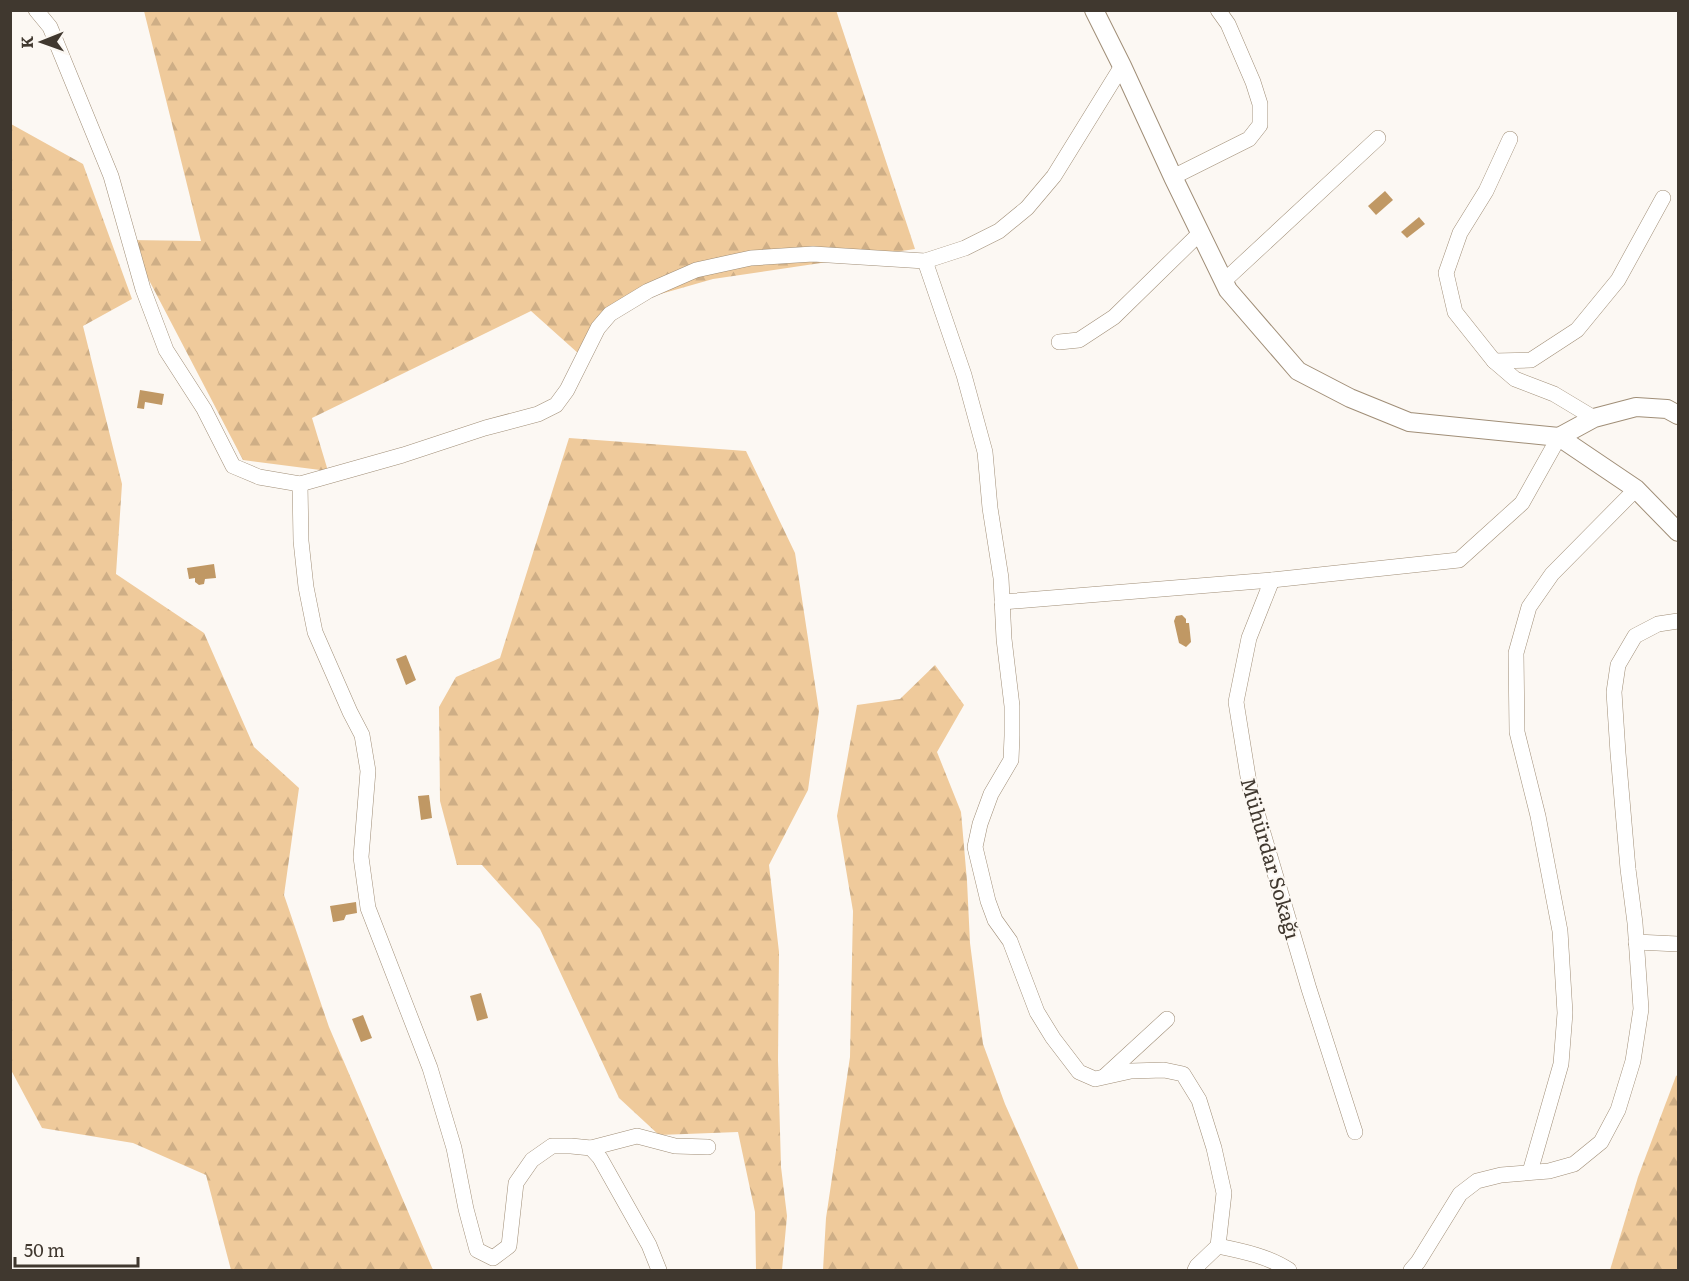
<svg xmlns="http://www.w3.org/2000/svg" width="1689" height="1281" viewBox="0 0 1689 1281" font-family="Literata,serif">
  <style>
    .forest { fill: url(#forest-firs) }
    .water { fill: #c09864 }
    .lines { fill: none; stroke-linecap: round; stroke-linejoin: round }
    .minor-casing { stroke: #a08e77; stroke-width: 16 }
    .tertiary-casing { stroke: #a08e77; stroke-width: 20 }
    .minor { stroke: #fff; stroke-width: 15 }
    .tertiary { stroke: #fff; stroke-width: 18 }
    .labels { text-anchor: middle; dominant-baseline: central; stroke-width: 4.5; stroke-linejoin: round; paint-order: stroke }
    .street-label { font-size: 20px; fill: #40382f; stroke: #fcf8f3 }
  </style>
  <defs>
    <pattern id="forest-firs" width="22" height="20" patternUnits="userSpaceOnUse" patternTransform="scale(1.5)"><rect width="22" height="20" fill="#efca9b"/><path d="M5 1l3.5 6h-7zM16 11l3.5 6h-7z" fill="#ceae86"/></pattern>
  </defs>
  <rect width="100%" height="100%" fill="#fcf8f3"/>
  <g class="forest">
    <path d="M 836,10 L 915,249 L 713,279 L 615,307 L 579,354 L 531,311 L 312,418 L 328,471 L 243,460 L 128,240 L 201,241 L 144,11 Z"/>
    <path d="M 11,124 L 83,164 L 132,299 L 83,326 L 122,484 L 116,574 L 204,633 L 254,747 L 299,788 L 284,895 L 329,1027 L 433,1270 L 231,1270 L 206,1175 L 133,1143 L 42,1128 L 11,1070 Z"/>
    <path d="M 569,438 L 746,451 L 795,553 L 819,711 L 808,790 L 769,865 L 779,952 L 778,1060 L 781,1167 L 787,1216 L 782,1270 L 756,1270 L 755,1212 L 738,1132 L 659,1135 L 619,1098 L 540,929 L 482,865 L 457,865 L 440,801 L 439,707 L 456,677 L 500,658 Z"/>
    <path d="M 935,665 L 964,705 L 937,752 L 961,812 L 967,881 L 970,943 L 983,1044 L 1005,1104 L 1079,1270 L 823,1270 L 826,1218 L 850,1057 L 853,911 L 837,816 L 857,705 L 900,699 Z"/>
    <path d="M 1678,1075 L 1678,1270 L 1610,1270 L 1638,1177 L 1676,1076 Z"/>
  </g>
  <g class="water">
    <path d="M 1385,191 L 1393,200 L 1376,215 L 1368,206 Z"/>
    <path d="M 1419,217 L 1425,224 L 1407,238 L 1401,232 Z"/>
    <path d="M 140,390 L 164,394 L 162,405 L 145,402 L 144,409 L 137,408 Z"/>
    <path d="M 214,564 L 216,578 L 205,579 L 204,584 L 199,585 L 195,582 L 195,578 L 189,579 L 187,568 Z"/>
    <path d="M 1182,615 L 1186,619 L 1186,623 L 1189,623 L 1191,642 L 1186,647 L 1179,643 L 1174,621 L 1176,616 Z"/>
    <path d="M 406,655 L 416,680 L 406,685 L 396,659 Z"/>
    <path d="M 429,795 L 432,818 L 421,820 L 418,796 Z"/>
    <path d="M 356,902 L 357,913 L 346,915 L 344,920 L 333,922 L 330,906 Z"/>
    <path d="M 481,993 L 488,1018 L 477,1021 L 470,996 Z"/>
    <path d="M 363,1015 L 372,1038 L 361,1042 L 352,1019 Z"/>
  </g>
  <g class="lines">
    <g class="minor-casing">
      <g id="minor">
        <path d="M 36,10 L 50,27 L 111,176 L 143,289 L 166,350 L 204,409 L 233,466 L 259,477 L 300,484 L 403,455 L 485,428 L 538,414 L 556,405 L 567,390 L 598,328 L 610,314 L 648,291 L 696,270 L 751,258 L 813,254 L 925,261 L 965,248 L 999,231 L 1027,208 L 1054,176 L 1122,66"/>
        <path d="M 1510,139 L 1486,191 L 1460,233 L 1446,273 L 1455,312 L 1494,361 L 1515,379 L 1554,394 L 1594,418"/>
        <path d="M 1173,177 L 1249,139 L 1260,125 L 1260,104 L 1253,82 L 1228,24 L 1218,10"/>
        <path d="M 925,261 L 964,375 L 985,452 L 990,508 L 1001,578 L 1004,639 L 1012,706 L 1012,736 L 1011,760 L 991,794 L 980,824 L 975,847 L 988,901 L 995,920 L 1010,941 L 1037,1012 L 1053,1038 L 1079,1072 L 1095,1079 L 1131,1071 L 1164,1070 L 1183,1074 L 1199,1100 L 1214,1148 L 1224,1193 L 1218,1246"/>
        <path d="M 1224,281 L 1378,138"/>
        <path d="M 1059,342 L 1079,340 L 1114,317 L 1201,232"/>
        <path d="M 1494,361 L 1531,360 L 1577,330 L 1618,280 L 1663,198"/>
        <path d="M 300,484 L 301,541 L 306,587 L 315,632 L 350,712 L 362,735 L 368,771 L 361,857 L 368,908 L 430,1068 L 454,1148 L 466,1209 L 477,1250 L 493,1258 L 509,1246 L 516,1183 L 532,1160 L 552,1146 L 571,1146 L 591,1148 L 600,1158 L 649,1245 L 659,1270"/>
        <path d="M 1272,580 L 1249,638 L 1236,702 L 1250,789 L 1309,989 L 1355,1132"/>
        <path d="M 1002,602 L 1272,580 L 1459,560 L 1522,503 L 1559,437"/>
        <path d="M 1636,942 L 1678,944"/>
        <path d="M 1105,1076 L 1167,1019"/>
        <path d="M 591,1148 L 637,1136 L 675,1146 L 708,1147"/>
        <path d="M 1530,1172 L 1561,1064 L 1565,1013 L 1560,931 L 1538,816 L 1517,732 L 1516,653 L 1529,607 L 1552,574 L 1636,489"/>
        <path d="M 1195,1270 L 1197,1266 L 1218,1246 C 1242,1251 1268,1256 1289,1270"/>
        <path d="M 1411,1270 L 1418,1262 L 1460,1194 L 1477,1181 L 1501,1175 L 1549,1171 L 1574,1164 L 1601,1142 L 1618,1110 L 1633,1061 L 1641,1009 L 1635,923 L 1628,869 L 1618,753 L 1614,692 L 1618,665 L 1635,636 L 1658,624 L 1678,621"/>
      </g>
    </g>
    <g class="tertiary-casing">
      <g id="tertiary">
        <path d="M 1094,10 L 1122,66 L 1173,177 L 1228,290 L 1298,371 L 1350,398 L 1409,422 L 1559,437 L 1636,489 L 1678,532"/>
        <path d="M 1559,437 L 1594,418 L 1636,407 L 1667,409 L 1678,415"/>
      </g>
    </g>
    <use href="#minor" class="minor"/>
    <use href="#tertiary" class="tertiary"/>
  </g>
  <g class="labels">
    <g class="street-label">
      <text transform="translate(1272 858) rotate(74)">Mühürdar Sokağı</text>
    </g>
  </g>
  <rect width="1689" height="1281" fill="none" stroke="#40382f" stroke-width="24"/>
  <g transform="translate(42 42) rotate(269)" stroke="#fcf8f3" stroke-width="4.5" paint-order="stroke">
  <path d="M0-4.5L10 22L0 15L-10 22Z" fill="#40382f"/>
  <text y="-9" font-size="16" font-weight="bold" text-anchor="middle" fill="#40382f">K</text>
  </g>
  <path d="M15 1257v9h123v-9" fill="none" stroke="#40382f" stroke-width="3"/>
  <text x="24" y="1257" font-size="18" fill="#40382f" stroke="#fcf8f3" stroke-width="4.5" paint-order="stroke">50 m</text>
</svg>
